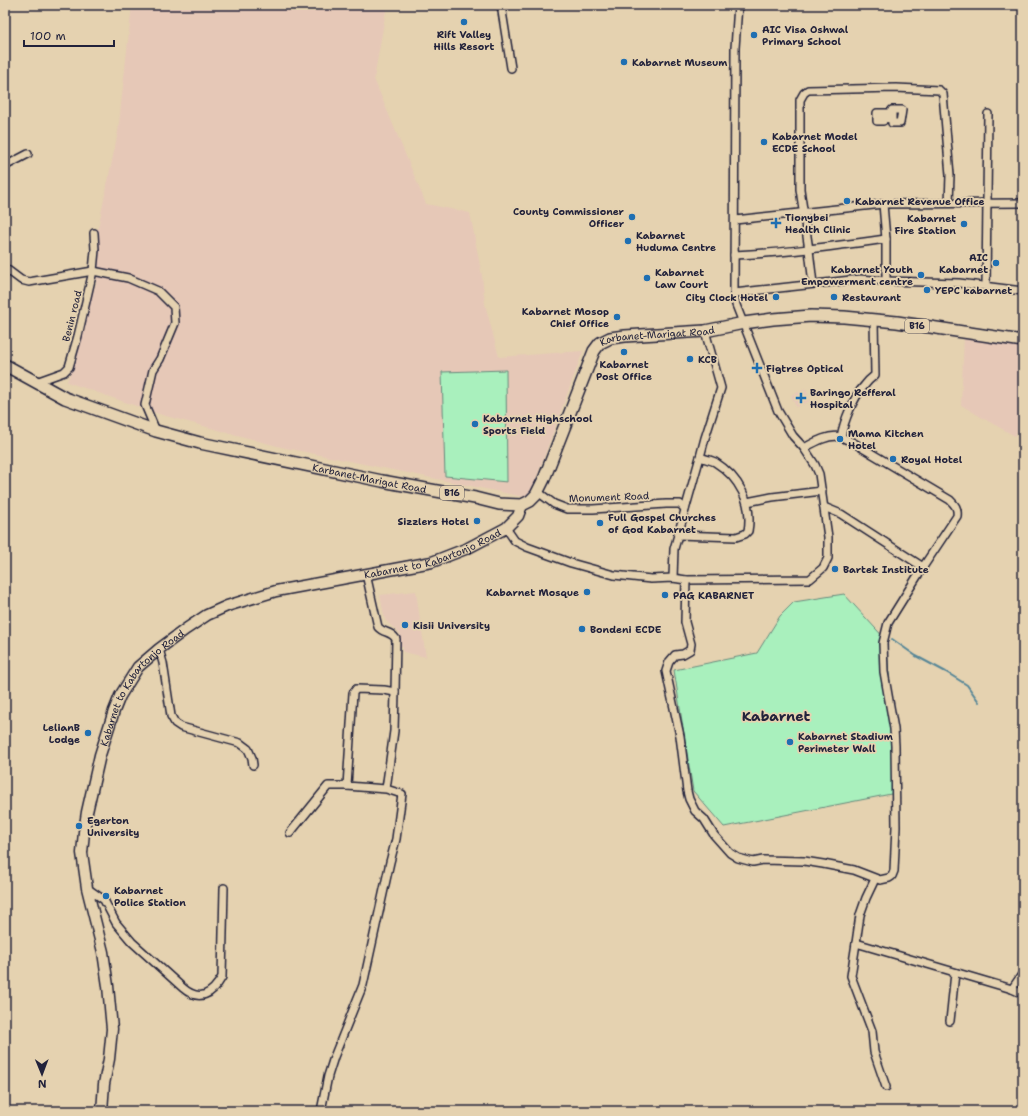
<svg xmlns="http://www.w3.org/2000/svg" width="1028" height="1116" viewBox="0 0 1028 1116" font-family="'Shantell Sans',sans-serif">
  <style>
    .built { fill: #e6c8b7 }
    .green { fill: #a9f0bd; stroke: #66897c }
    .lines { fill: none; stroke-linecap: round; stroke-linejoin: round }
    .stream { stroke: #568697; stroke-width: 2 }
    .minor-casing { stroke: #22223b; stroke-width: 10 }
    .secondary-casing { stroke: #22223b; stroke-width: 13 }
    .primary-casing { stroke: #22223b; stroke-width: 14 }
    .minor { stroke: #e5d2b0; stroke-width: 7 }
    .secondary { stroke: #e5d2b0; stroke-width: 10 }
    .primary { stroke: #e5d2b0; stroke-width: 11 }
    .poi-dot { fill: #1f6fb2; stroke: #e5d2b0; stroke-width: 1.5 }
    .labels { text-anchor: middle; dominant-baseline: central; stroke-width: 3.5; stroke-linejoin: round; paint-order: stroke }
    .shield { fill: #e5d2b0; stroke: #5c575e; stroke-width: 1 }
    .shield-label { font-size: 9px; font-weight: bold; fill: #22223b }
    .poi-label { font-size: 10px; font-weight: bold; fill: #22223b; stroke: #e5d2b0; text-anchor: start }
    .street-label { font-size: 10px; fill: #22223b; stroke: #e5d2b0 }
    .district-label { font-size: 14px; font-weight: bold; fill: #22223b; stroke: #e5d2b0 }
  </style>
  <rect width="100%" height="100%" fill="#e5d2b0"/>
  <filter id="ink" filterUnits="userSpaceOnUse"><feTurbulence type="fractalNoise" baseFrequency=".025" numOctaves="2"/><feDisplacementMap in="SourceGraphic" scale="8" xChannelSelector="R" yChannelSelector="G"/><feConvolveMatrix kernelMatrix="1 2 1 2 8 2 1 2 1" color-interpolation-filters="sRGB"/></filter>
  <g filter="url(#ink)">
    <g class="built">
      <path d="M 132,5 L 387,5 L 374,79 L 426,204 L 470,213 L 482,276 L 485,304 L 499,357 L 583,351 L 529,498 L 281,447 L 162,415 L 67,382 L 78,350 L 85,328 L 88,305 L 96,284 L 97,233 L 118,132 Z"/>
      <path d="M 964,335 L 1023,343 L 1023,419 L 1015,436 L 986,420 L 961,405 Z"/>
      <path d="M 806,389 L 810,401 L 796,407 L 791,395 Z"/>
      <path d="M 416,591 L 419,613 L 426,657 L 403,652 L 403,646 L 400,646 L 400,634 L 385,620 L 380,595 Z"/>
    </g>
    <g class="green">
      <path d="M 506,370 L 507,482 L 445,476 L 442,372 Z"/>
      <path d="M 844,594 L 886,640 L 891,693 L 896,793 L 724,827 L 693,791 L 674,670 L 757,653 L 780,616 L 794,602 Z"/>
    </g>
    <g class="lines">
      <path class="stream" d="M 892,639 L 916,656 L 946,672 L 967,685 L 979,702"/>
      <g class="minor-casing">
        <g id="minor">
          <path d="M 501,5 L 511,68"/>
          <path d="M 892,110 L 902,110 L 900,123 L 892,123 Z"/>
          <path d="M 877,113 L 891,113 L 891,119 L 883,118 L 883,121 L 877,121 Z"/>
          <path d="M 5,166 L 28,154"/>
          <path d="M 735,220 L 883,204 L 1023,203"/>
          <path d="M 734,255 C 785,253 835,246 886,239"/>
          <path d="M 5,268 L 21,280 L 29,282 L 93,271 L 128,278 L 158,291 L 174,307 L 175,323 L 160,359 L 153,370 L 145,405 L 156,431"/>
          <path d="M 886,281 L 959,283 L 1023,291"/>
          <path d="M 813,284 L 809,250 L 800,189 L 800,100 L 804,93 L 808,90 L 896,88 L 939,90 L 943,94 L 950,175 L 949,203"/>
          <path d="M 986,286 L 988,114"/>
          <path d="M 734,293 L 860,279 L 886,281 L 886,239 L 883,204"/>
          <path d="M 36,382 L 64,372 L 69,367 L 78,336 L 93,271 L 95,250 L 94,233"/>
          <path d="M 841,437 C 844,421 853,398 864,386 C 867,382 871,378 875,375 L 874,320"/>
          <path d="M 804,448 C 815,442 829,434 841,437 C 846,439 850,441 854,443 L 950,500 C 955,505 958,508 957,516 L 923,567"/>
          <path d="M 538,492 L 554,504 L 567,509 L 593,509 L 666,504 L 680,504 L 685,509"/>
          <path d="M 747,502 L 772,497 L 822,491"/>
          <path d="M 506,528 L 515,541 L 527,547 L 571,563 L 614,575 L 651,579 L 673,578 L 686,580 L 810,579 L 823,568 L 828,558 L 828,537 L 819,474 L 815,465 L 804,448 L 793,436 L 778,411 L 736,305 L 734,293 L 735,48 L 738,5"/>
          <path d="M 678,535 L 736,537 L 745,534 L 748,531 C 753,503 739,477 715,462 C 711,460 705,459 700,457"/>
          <path d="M 366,574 L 378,627 C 384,634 390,630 396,639 L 395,692"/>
          <path d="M 673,578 L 674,549 L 700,457 L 705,438 L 721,388 L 705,331"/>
          <path d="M 686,580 L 685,622 L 691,644 L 690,650 L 683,654 L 675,655 L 669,662 L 666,671 L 680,736 L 687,791 L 689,799 L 695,811 L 704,819 L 714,835 L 730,853 L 738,858 L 753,862 L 763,860 L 804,861 L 823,864 L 854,870 L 880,880 L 889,878 L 892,876 L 894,871 L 896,827 L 895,746 L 894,729 L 884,672 L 883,643 L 888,623 L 923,567 L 841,514 L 824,507"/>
          <path d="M 159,649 L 163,663 L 171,716 L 175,723 L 181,727 L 240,743 L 248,749 L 252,758 L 253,765"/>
          <path d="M 290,833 L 328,786 L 347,786"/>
          <path d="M 87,888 L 104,900 L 116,923 L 132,942 L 183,988 C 199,1002 212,995 222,977 L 224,888"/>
          <path d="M 856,943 L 860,915 L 866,898 L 875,879"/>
          <path d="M 1012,989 L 1023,994"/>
          <path d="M 950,1021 L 955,973"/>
          <path d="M 886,1087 L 874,1052 L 872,1031 L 851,976 L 856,943 L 1012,989 L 1023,973"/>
          <path d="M 321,1111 L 328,1076 L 334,1057 L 363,985 L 390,862 L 396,839 L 402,794 L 386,789 L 394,731 L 395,692 L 384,690 L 356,689 L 353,693 L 347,786 L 386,789"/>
        </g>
      </g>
      <g class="secondary-casing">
        <g id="secondary">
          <path id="s1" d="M 102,1111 L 104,1084 L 109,1059 L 112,1029 L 108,986 L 103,952 L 87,888 L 82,853 L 84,832 L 87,812 L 100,755 L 114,711 L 120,696 L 138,667 L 159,649 L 186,629 L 207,615 L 227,606 L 276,591 L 432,562 L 468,548 L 506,528 L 518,516 L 522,505"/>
        </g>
      </g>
      <g class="primary-casing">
        <g id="primary">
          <path id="s2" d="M 5,365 L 65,398 L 156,431 L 200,443 L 382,481 L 475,498 L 499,504 L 522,505 L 530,501 L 536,495 L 544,479 L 594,351 L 600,343 L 610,338 L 625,336 L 705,331 L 744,323 L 773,319 L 811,316 L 844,317 L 897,322 L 1023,341"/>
        </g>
      </g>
      <use href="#minor" class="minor"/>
      <use href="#secondary" class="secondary"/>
      <use href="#primary" class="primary"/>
    </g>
  </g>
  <g class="poi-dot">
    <circle cx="464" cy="22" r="4"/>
    <circle cx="754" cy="35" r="4"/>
    <circle cx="624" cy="62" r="4"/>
    <circle cx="764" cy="142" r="4"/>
    <circle cx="847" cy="201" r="4"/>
    <circle cx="632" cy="217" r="4"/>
    <path d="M774 217h4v4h4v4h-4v4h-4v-4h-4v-4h4z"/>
    <circle cx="964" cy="224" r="4"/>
    <circle cx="628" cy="241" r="4"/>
    <circle cx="996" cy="263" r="4"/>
    <circle cx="921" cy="275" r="4"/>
    <circle cx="647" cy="278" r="4"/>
    <circle cx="927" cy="290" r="4"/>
    <circle cx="776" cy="297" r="4"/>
    <circle cx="834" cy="297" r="4"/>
    <circle cx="617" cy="317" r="4"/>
    <circle cx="624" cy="352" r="4"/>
    <circle cx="690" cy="359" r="4"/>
    <path d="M755 362h4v4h4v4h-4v4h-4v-4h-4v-4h4z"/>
    <path d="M799 392h4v4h4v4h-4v4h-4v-4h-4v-4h4z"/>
    <circle cx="475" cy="424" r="4"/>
    <circle cx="840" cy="439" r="4"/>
    <circle cx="893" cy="459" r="4"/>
    <circle cx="477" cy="521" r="4"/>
    <circle cx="600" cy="523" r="4"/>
    <circle cx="835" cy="569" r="4"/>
    <circle cx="587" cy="592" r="4"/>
    <circle cx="665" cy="595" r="4"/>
    <circle cx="405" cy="625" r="4"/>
    <circle cx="582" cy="629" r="4"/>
    <circle cx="88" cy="733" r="4"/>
    <circle cx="790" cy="742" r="4"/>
    <circle cx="79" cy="826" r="4"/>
    <circle cx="106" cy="896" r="4"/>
  </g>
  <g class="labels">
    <g class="shield">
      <rect x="905" y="319" width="24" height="14" rx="3"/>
      <rect x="440" y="486" width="24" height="14" rx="3"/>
    </g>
    <g class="shield-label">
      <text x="917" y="326">B16</text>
      <text x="452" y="493">B16</text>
    </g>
    <g class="poi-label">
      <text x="762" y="29">AIC Visa Oshwal<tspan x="762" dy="12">Primary School</tspan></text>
      <text x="464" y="34" text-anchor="middle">Rift Valley<tspan x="464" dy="12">Hills Resort</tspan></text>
      <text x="632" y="62">Kabarnet Museum</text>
      <text x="772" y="136">Kabarnet Model<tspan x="772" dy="12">ECDE School</tspan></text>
      <text x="855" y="201">Kabarnet Revenue Office</text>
      <text x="624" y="211" text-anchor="end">County Commissioner<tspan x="624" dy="12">Officer</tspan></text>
      <text x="785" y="217">Tionybei<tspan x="785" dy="12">Health Clinic</tspan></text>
      <text x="956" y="218" text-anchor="end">Kabarnet<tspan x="956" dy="12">Fire Station</tspan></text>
      <text x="636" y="235">Kabarnet<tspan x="636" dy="12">Huduma Centre</tspan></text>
      <text x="988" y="257" text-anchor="end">AIC<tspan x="988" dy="12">Kabarnet</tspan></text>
      <text x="913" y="269" text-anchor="end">Kabarnet Youth<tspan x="913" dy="12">Empowerment centre</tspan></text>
      <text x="655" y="272">Kabarnet<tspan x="655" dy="12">Law Court</tspan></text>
      <text x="935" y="290">YEPC kabarnet</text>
      <text x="768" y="297" text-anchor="end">City Clock Hotel</text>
      <text x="842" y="297">Restaurant</text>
      <text x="609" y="311" text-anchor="end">Kabarnet Mosop<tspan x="609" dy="12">Chief Office</tspan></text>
      <text x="698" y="359">KCB</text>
      <text x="624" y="364" text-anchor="middle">Kabarnet<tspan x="624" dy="12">Post Office</tspan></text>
      <text x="766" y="368">Figtree Optical</text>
      <text x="810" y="392">Baringo Refferal<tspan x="810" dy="12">Hospital</tspan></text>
      <text x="483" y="418">Kabarnet Highschool<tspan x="483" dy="12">Sports Field</tspan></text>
      <text x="848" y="433">Mama Kitchen<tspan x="848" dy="12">Hotel</tspan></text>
      <text x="901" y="459">Royal Hotel</text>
      <text x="608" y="517">Full Gospel Churches<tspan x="608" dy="12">of God Kabarnet</tspan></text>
      <text x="469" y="521" text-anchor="end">Sizzlers Hotel</text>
      <text x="843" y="569">Bartek Institute</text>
      <text x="579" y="592" text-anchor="end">Kabarnet Mosque</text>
      <text x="673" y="595">PAG KABARNET</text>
      <text x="413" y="625">Kisii University</text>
      <text x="590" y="629">Bondeni ECDE</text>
      <text x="80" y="727" text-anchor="end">LelianB<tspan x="80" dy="12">Lodge</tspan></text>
      <text x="798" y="736">Kabarnet Stadium<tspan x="798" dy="12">Perimeter Wall</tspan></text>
      <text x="87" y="820">Egerton<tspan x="87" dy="12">University</tspan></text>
      <text x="114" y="890">Kabarnet<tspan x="114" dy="12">Police Station</tspan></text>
    </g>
    <g class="street-label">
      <text transform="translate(72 316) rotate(-76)">Benin road</text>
      <text stroke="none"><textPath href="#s2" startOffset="780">Karbanet-Marigat Road</textPath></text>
      <text stroke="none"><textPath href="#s2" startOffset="384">Karbanet-Marigat Road</textPath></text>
      <text transform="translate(609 497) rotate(-2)">Monument Road</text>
      <text stroke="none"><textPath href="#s1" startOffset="779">Kabarnet to Kabartonjo Road</textPath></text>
      <text stroke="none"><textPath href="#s1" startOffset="443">Kabarnet to Kabartonjo Road</textPath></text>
    </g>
    <g class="district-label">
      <text x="776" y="716">Kabarnet</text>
    </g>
  </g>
  <rect width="1028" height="1116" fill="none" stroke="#e5d2b0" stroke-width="20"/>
  <rect x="10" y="10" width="1008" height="1096" fill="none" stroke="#22223b" stroke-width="1.5" filter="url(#ink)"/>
  <g transform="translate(42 1074) rotate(179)" stroke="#e5d2b0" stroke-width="3" paint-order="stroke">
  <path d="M0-3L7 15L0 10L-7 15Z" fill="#22223b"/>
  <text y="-6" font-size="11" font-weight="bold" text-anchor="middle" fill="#22223b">N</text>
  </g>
  <path d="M24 40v6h90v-6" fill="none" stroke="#22223b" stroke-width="2"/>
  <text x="30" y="40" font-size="12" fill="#22223b" stroke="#e5d2b0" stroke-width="3" paint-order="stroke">100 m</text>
</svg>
